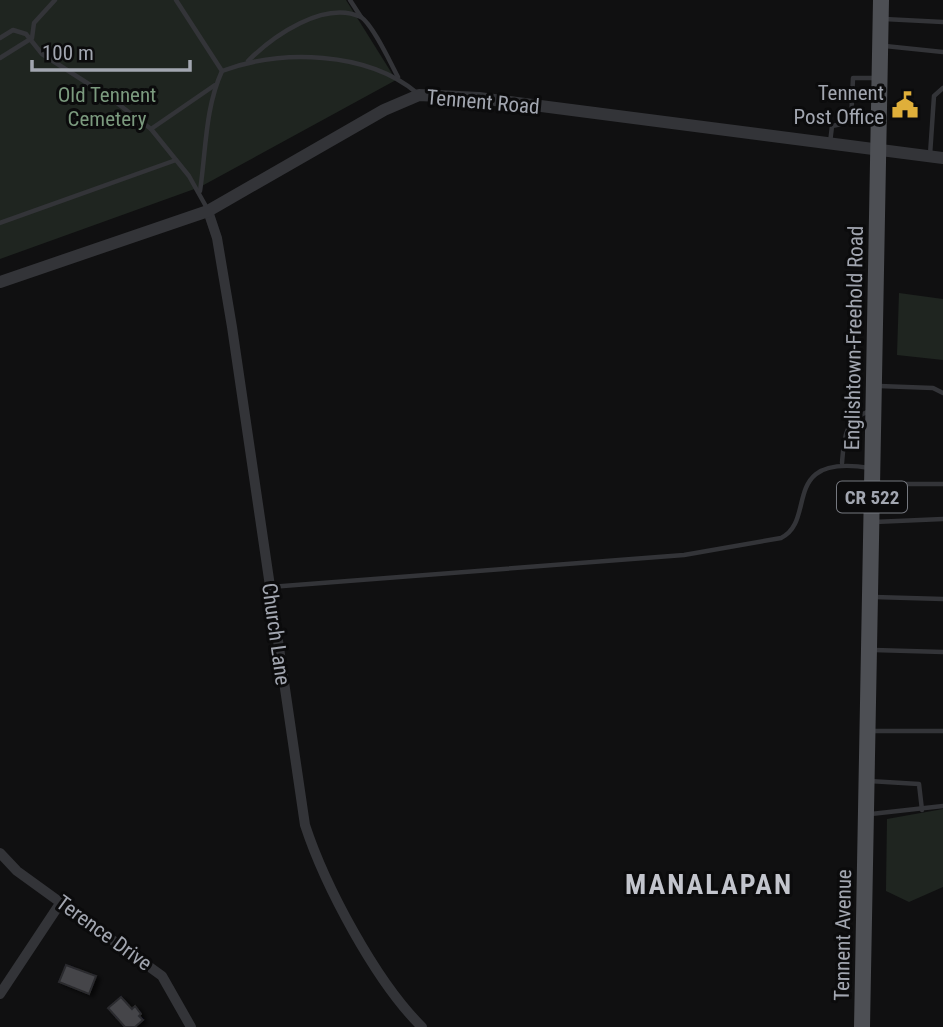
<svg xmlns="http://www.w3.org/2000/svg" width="943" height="1027" viewBox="0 0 943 1027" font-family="'Roboto Condensed',sans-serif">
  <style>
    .green { fill: #1f2520 }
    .building { fill: #444549; stroke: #2a2a2d; stroke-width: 2; filter: url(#shadow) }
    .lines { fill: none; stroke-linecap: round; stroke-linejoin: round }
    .service { stroke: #333438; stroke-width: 4.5 }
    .minor { stroke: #333438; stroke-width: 10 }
    .tertiary { stroke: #333438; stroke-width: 12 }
    .primary { stroke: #4d4f54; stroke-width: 16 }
    .labels { text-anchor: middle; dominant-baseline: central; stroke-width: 6; stroke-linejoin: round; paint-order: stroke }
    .shield { fill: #0b0b0c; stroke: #75787f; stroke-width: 2 }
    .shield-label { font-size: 19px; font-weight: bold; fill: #a2a6b0 }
    .poi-label { font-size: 21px; fill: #a2a6b0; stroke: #0b0b0c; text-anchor: end }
    .park-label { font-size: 21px; fill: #7b9a7e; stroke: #0b0b0c }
    .street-label { font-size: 21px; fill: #a2a6b0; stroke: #0b0b0c }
    .district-label { font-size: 28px; font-weight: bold; letter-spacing: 2px; fill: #c3c5cd; stroke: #0b0b0c }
  </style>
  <defs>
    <filter id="shadow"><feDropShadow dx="4" dy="2.5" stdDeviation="2" flood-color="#0009"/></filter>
  </defs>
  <rect width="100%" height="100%" fill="#101011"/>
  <g class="green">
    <path d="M 0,0 L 346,0 L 396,80 L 200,187 L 0,259 Z"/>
    <path d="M 899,293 L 943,299 L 943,360 L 897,355 Z"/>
    <path d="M 943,809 L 943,887 L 909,902 L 886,891 L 887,819 Z"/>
  </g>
  <g class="building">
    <path d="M 66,965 L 96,976 L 89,994 L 59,982 Z"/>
    <path d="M 121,997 L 132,1009 L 135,1006 L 141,1014 L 139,1016 L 143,1020 L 135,1027 L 125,1027 L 108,1008 Z"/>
  </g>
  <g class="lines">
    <g class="service">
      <path d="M 176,0 L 222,71"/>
      <path d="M 350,0 L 361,17"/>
      <path d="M 884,19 L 943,22"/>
      <path d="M 0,38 L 13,30 L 26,34 L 42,54 L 109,97 L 151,129 L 189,176 L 208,210"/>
      <path d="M 885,46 L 943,52"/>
      <path d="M 0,58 L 32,38 L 34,23 L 55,0"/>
      <path d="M 248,61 C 273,36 324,0 361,17 C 373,25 390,62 398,77"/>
      <path d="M 151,129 L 215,85"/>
      <path d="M 830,143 L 832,126 L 851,122 L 853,78 L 876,78"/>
      <path d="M 930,155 L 934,96 L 943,88"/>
      <path d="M 200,191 C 206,151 205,108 222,71 C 281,49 367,51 417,93"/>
      <path d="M 0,223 L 176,160"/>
      <path d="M 879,386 L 933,388 L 943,393"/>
      <path d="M 842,463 C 844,438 844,421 869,411"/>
      <path d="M 877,484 L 943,484"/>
      <path d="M 874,522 L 943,519"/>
      <path d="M 270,587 L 684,555 L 781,538 C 818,520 778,453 870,468"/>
      <path d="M 874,597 L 943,599"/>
      <path d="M 874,650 L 943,652"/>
      <path d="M 870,731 L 943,731"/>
      <path d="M 869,781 L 919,784 L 922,810"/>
      <path d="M 871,814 L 943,806"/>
    </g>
    <g class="minor">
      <path d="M 208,211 L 217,238 L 232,327 L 305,825 C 325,886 376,982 422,1027"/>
      <path d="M 0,853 L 17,871 L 162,976 L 191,1027"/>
      <path d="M 0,994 L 61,902"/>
    </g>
    <path class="tertiary" d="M 0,282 L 208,211 L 384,110 L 419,95 L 479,98 L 943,158"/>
    <path class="primary" d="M 862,1027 L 881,0"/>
  </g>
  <defs>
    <g id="civic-bare" transform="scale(2.1)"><path d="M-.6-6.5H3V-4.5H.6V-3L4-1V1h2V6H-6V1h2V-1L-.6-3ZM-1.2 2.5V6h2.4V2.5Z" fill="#dfaf3a" stroke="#0b0b0c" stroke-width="2.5" paint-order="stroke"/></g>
  </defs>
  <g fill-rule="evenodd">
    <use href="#civic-bare" x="905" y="105"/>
  </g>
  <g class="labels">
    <rect class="shield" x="837" y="481.5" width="70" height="31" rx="5"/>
    <g class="shield-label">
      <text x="872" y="497">CR 522</text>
    </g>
    <g class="poi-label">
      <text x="884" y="93">Tennent<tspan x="884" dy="24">Post Office</tspan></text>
    </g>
    <g class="park-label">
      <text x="107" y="95">Old Tennent<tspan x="107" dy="24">Cemetery</tspan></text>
    </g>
    <g class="street-label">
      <text transform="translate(483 102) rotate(5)">Tennent Road</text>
      <text transform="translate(854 338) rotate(-89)">Englishtown-Freehold Road</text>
      <text transform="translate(276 634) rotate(82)">Church Lane</text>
      <text transform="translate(104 933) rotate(36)">Terence Drive</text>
      <text transform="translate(843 935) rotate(-89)">Tennent Avenue</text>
    </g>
    <g class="district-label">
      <text x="709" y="884">MANALAPAN</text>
    </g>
  </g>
  <path d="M32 60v10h158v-10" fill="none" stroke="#a2a6b0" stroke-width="3.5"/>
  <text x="42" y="60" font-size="21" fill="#a2a6b0" stroke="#0b0b0c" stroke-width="5" paint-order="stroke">100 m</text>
</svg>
